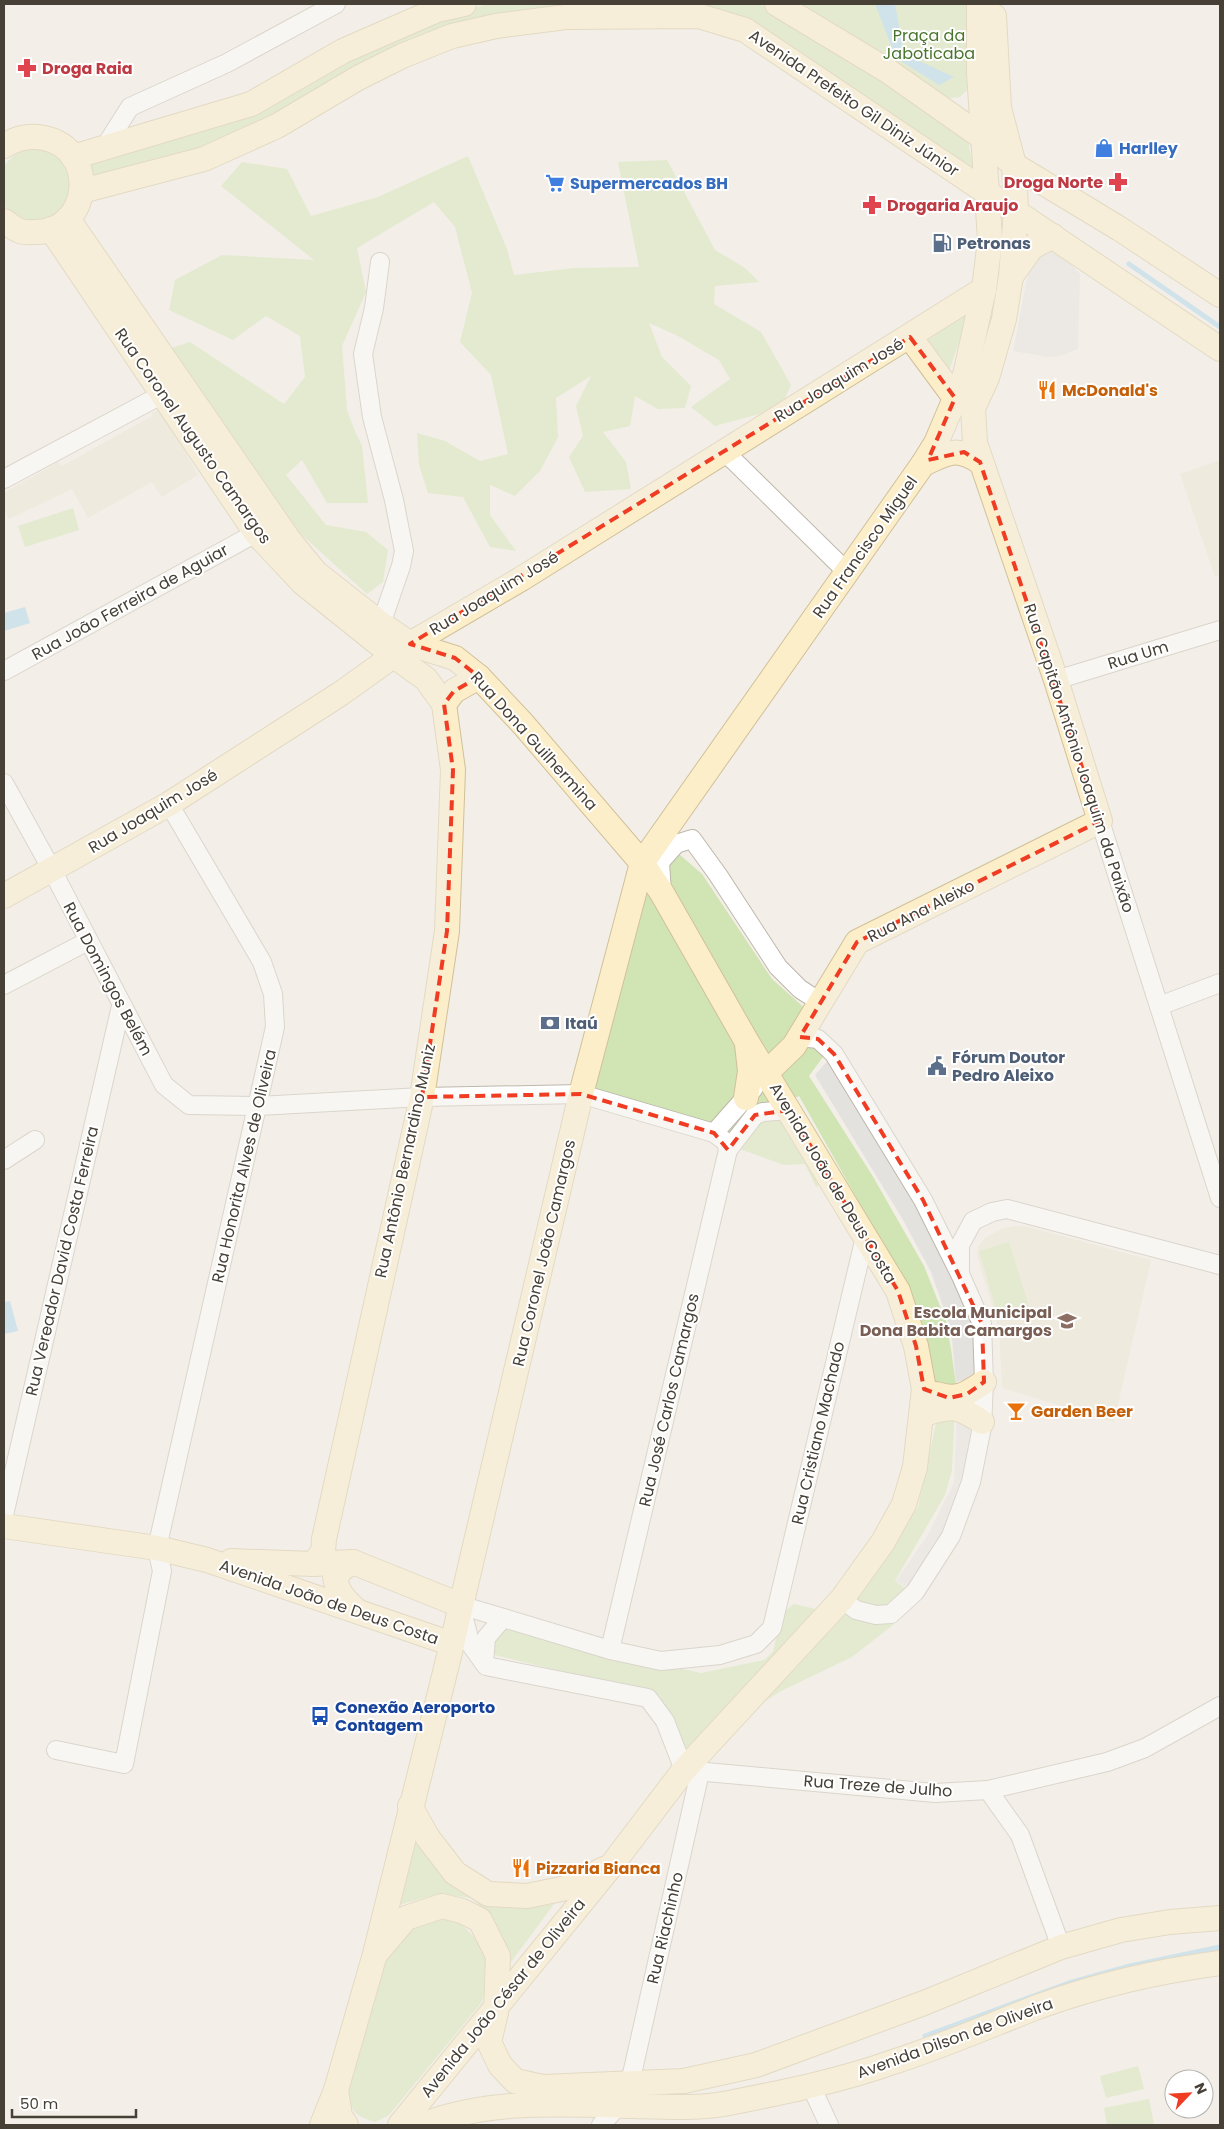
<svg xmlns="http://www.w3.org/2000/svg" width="1224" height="2129" viewBox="0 0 1224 2129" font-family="Poppins,sans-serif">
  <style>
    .education { fill: #ebe4d3 }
    .green { fill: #d0e5b3 }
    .parking { fill: #e4e2df }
    .water { fill: #a7d2ed }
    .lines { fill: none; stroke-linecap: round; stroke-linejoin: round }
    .stream { stroke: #a7d2ed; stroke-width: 5 }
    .street-casing { stroke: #beb7ab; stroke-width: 20 }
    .secondary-casing { stroke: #d0c199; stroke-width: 26 }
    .street { stroke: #fff; stroke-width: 18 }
    .secondary { stroke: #fceec9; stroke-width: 24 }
    .marked { fill: none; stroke: #ef3c23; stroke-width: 4; stroke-dasharray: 10 6; stroke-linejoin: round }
    .labels { text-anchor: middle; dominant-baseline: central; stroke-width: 4; stroke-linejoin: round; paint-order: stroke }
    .park-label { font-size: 16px; fill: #4a752d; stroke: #fff }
    .health-label { font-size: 16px; font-weight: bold; fill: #be3a42; stroke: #fff; text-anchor: start }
    .street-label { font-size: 16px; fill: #464037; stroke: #fff }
    .shop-label { font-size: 16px; font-weight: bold; fill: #366cbe; stroke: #fff; text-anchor: start }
    .service-label { font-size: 16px; font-weight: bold; fill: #4e5e75; stroke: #fff; text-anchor: start }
    .food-label { font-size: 16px; font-weight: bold; fill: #c56008; stroke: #fff; text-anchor: start }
    .education-label { font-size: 16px; font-weight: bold; fill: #785e54; stroke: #fff; text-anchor: end }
    .transit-label { font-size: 16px; font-weight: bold; fill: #164399; stroke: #fff; text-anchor: start }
  </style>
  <rect width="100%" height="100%" fill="#f3efe8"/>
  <g class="education">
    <path d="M 161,409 L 198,475 L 162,497 L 152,482 L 88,518 L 72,489 L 9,519 L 4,510 L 4,493 L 58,462 L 62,466 L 152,416 L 152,413 Z"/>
    <path d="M 1220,460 L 1220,575 L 1215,577 L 1180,474 Z"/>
    <path d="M 1015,1226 L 1028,1227 L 1151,1260 L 1114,1422 L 1002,1388 L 999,1329 L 977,1255 L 978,1247 L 985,1238 L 1003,1228 Z"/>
  </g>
  <g class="green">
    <path d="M 487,4 L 759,4 L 770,8 L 859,63 L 968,140 L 974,171 L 741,17 L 552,9 L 265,122 L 200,151 L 124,171 L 92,175 L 86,156 L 442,19 Z"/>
    <path d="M 797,4 L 967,4 L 970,87 L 960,97 L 943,99 Z"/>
    <path d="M 28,149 C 90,149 78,227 29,221 C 19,219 10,213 4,205 L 4,165 L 17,153 Z"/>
    <path d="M 468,156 L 507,249 L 514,275 L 574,268 L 639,267 L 618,162 L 667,160 L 715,250 L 745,268 L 759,282 L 715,286 L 714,304 L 761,332 L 791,385 L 781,408 L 715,426 L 691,407 L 730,379 L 719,360 L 678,336 L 649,323 L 662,357 L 691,386 L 685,408 L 658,409 L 635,396 L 630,426 L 603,432 L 626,462 L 631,489 L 585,492 L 569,457 L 583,436 L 576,406 L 591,376 L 556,398 L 558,437 L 540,471 L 515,496 L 490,485 L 490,515 L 516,551 L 490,547 L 463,497 L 428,493 L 419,465 L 417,433 L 445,441 L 480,461 L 508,454 L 491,375 L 460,342 L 472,293 L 455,227 L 434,202 L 357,248 L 366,292 L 342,346 L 347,410 L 354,429 L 362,446 L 368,503 L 327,503 L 302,460 L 286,475 L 326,525 L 366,532 L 388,550 L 383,582 L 367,594 L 293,527 L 171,348 L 190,342 L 284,404 L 305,377 L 300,336 L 266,316 L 233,340 L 169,310 L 175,280 L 222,255 L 314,260 L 221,186 L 242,162 L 287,169 L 311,216 L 378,197 Z"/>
    <path d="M 972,304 L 948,374 L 935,362 L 928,340 Z"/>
    <path d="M 73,508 L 79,530 L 25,547 L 18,526 Z"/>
    <path d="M 679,854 L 702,874 L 772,979 L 808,1011 L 823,1057 L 809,1076 L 872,1175 L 924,1266 L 946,1321 L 951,1349 L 956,1384 L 952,1470 L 945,1495 L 895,1581 L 917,1596 L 893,1625 L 852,1657 L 781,1691 L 688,1751 L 659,1695 L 495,1655 L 492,1641 L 500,1628 L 701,1673 L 764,1660 L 773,1652 L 782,1613 L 794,1604 L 841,1615 L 918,1507 L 936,1423 L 906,1285 L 799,1096 L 778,1107 L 826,1180 L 816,1187 L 805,1164 L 784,1165 L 592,1096 L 632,912 Z"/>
    <path d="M 1009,1242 L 1029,1307 L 998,1316 L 979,1251 Z"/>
    <path d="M 413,1832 L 525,1907 L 554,1904 L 511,1962 L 498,1927 L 473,1898 L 438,1894 L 399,1905 Z"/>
    <path d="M 441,1917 L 462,1925 L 477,1940 L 485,1957 L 487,1978 L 482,2002 L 389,2115 L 375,2122 C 354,2116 351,2111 347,2089 L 384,1959 L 398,1941 L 416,1925 Z"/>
    <path d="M 1138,2066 L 1144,2089 L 1106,2098 L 1100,2076 Z"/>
    <path d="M 1149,2099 L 1154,2125 L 1107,2125 L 1104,2108 Z"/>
  </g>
  <g class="parking">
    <path d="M 1049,251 L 1064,257 L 1080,274 L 1078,349 L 1060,356 L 1048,357 L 1013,351 L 1031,258 Z"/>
    <path d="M 830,1058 L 919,1202 L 975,1325 L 976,1377 L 956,1382 L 951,1329 L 931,1272 L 903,1220 L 815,1075 Z"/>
    <path d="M 957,1416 L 974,1424 L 974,1483 L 916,1593 L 896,1581 L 929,1533 L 954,1482 Z"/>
  </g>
  <g class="water">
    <path d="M 875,4 L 895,4 L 904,54 L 954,77 L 939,85 L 896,58 Z"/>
    <path d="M 25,607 L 30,623 L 4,631 L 4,613 Z"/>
    <path d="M 10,1301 L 18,1331 L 4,1334 L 4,1302 Z"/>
  </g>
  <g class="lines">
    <g class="stream">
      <path d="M 1129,264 L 1220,327"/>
      <path d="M 925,2036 L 1069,1983 L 1130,1966 L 1220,1947"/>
    </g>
    <g class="street-casing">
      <g id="street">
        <path d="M 104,148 L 130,107 L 227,63 L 336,4"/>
        <path d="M 380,262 L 374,308 L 363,354 L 372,417 L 394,500 L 404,551 L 401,566 L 381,624"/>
        <path d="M 723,450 L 847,572"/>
        <path d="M 4,479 L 163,394"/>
        <path d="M 4,671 L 256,533"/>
        <path d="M 1056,680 L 1220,630"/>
        <path d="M 4,783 L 52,870 L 164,1085 L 189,1105 L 258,1106 L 422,1097 L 581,1094 L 714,1133 L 726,1142 L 728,1150 L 610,1650"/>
        <path d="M 1100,821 L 1220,1198"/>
        <path d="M 662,893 L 660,862 L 676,844 L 692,839 L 718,875 L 778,967 L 800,989 L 820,1002"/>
        <path d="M 4,985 L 88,941"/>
        <path d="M 1159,1006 L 1220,983"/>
        <path d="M 800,1037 L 818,1039 L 834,1054 L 923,1200 L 961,1276 L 982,1324 L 984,1382 L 982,1427 L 971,1482 L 951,1536 L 915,1592 L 891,1614 L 876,1615 L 856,1610 L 842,1599"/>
        <path d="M 714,1133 L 754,1088"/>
        <path d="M 728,1150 L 755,1115 L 763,1112 L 789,1110"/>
        <path d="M 4,1160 L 35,1140"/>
        <path d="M 960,1269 L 960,1245 L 973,1221 L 992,1212 L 1007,1209 L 1220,1265"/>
        <path d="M 4,1515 L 121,1006"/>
        <path d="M 460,1605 L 610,1650 L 661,1661 L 720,1655 L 756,1644 L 772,1628 L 865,1237"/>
        <path d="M 461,1608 L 471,1645 L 486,1666 L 648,1698 L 665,1721 L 684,1770 L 935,1793 L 988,1790 L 1107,1762 L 1145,1748 L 1220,1706"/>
        <path d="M 484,1663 L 486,1638 L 503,1618"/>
        <path d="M 56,1750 L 124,1764 L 162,1571 L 157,1548 L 275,1027 L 273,994 L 262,962 L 169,804"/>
        <path d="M 988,1790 L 1020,1835 L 1061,1947"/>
        <path d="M 630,2083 L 700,1772"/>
        <path d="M 811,2086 L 829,2125"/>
        <path d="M 601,2125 L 617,2107"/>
      </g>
    </g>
    <g class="secondary-casing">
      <g id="secondary">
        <path d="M 777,4 L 888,71 L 982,137 L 1014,165 L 1120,229 L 1220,295"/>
        <path d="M 4,146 C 16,138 29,135 44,138 C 99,149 91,232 36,232 C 31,232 25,233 20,231 C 14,229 9,224 4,221"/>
        <path d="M 73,157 L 251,104 L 343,51 L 437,10 L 464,4"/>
        <path d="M 82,191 L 204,159 L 277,126 L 358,78 L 402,56 L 452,36 L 496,26 L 566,17 L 699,16 L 745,30 L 1220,349"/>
        <path d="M 68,219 L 289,540 L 316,573 L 381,624 L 410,644 L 455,658 L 479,677 L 523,724 L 642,863 L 662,893 L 747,1042 L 898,1291 L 916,1346 L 924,1389 L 915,1467 L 904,1504 L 883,1542 L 842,1599 L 684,1770 L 611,1866 L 400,2125"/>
        <path d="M 51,229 L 256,533 L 303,583 L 394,656 L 426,679 L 444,704 L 453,770 L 447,931 L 422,1097 L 324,1539 L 323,1552 L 313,1564"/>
        <path d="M 1012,275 L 1032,247 L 1053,236"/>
        <path d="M 910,337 L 955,398 L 966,404"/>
        <path d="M 923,464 C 948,453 956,446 980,462"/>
        <path d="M 444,704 L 454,691 L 479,677"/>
        <path d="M 4,896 L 169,804 L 340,694 L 410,644 L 521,579 L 984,289"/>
        <path d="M 766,1073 L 794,1046 L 857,942 L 1100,821 L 1056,680 L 975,443 L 973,408 L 987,378 L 1004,319 L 1011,276 L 1016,211 L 1014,165 L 999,108 L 994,16"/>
        <path d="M 746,1098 L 750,1071 L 747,1044"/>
        <path d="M 936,1394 C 957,1401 967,1394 984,1382"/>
        <path d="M 921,1415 C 950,1406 956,1404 982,1422"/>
        <path d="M 4,1526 L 157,1548 L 207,1560 L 452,1644"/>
        <path d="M 231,1561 L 313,1564 L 353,1562 L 460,1605"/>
        <path d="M 353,1562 L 343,1568 L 335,1577 C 337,1593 345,1600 357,1611"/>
        <path d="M 410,1806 L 428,1838 L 455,1873 L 488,1894 L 527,1896 L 566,1888 L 604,1869"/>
        <path d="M 378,1951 L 406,1918 L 442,1906 L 462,1911 L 480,1920 L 498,1956 L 496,2013 L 489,2042 L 500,2065 L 515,2081 L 543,2087 L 684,2081 L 756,2065 L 924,2003 L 1061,1947 L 1121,1930 L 1170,1922 L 1220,1918"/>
        <path d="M 336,2090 L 340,2116 L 346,2125"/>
        <path d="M 322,2125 L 336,2090 L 375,1954 L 452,1644 L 581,1094 L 642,863 L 923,464 L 936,443 L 965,375 L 984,289 L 990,240 L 979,73 L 979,4"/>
        <path d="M 422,2125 C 489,2099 563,2104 634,2106 C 665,2107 698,2109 729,2103 C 784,2092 840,2081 893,2062 C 943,2046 991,2025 1040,2006 C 1098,1985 1159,1971 1220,1963"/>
      </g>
    </g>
    <use href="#street" class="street"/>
    <use href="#secondary" class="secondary"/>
  </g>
  <path d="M0 0H1224V2129H0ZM 910,337 L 955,398 L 928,460 L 964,452 L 980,462 L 1100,821 L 857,942 L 800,1037 L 818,1039 L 834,1054 L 923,1200 L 982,1324 L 984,1382 L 967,1394 L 949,1398 L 924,1389 L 916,1346 L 898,1291 L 789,1110 L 755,1115 L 728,1150 L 714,1133 L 581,1094 L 422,1097 L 447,931 L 453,770 L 444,704 L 454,691 L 479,677 L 455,658 L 410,644 Z" fill="#f3efe8" fill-opacity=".55" fill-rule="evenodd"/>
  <path class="marked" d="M 910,337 L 955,398 L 928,460 L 964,452 L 980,462 L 1100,821 L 857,942 L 800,1037 L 818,1039 L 834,1054 L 923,1200 L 982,1324 L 984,1382 L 967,1394 L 949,1398 L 924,1389 L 916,1346 L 898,1291 L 789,1110 L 755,1115 L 728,1150 L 714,1133 L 581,1094 L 422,1097 L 447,931 L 453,770 L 444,704 L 454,691 L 479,677 L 455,658 L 410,644 Z"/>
  <defs>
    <g id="pharmacy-bare" transform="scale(1.5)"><path d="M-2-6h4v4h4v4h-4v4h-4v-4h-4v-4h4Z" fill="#e0444e" stroke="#fff" stroke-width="2.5" paint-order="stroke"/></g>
    <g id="shop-bare" transform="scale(1.5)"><path d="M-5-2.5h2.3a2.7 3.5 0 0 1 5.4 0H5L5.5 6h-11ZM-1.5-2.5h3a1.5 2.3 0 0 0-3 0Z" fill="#3f7fe0" stroke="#fff" stroke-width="2.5" paint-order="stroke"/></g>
    <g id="supermarket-bare" transform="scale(1.5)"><path d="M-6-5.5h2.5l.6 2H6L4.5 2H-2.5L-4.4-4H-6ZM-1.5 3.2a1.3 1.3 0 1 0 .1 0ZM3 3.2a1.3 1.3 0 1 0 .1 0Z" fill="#3f7fe0" stroke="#fff" stroke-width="2.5" paint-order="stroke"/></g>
    <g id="fuel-bare" transform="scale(1.5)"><path d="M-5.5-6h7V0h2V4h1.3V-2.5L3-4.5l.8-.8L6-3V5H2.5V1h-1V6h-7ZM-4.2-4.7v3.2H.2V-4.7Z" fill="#5c6f8a" stroke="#fff" stroke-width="2.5" paint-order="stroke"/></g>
    <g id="restaurant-bare" transform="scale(1.5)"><path d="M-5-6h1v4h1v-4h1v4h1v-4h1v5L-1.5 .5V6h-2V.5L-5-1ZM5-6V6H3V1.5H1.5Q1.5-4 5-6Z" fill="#e8710a" stroke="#fff" stroke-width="2.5" paint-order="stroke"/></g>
    <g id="bank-bare" transform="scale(1.5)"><path d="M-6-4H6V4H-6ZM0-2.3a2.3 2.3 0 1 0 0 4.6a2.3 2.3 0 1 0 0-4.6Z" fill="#5c6f8a" stroke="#fff" stroke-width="2.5" paint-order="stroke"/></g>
    <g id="civic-bare" transform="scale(1.5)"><path d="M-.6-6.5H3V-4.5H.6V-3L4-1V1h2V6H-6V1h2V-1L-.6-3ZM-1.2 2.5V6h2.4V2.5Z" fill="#5c6f8a" stroke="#fff" stroke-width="2.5" paint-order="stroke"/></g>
    <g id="school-bare" transform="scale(1.5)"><path d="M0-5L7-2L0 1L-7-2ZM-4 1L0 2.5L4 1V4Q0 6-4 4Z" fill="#8d6e63" stroke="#fff" stroke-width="2.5" paint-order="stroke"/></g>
    <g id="bar-bare" transform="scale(1.5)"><path d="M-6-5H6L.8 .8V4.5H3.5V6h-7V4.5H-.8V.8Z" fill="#e8710a" stroke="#fff" stroke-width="2.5" paint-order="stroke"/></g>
    <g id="bus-bare" transform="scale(1.5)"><path d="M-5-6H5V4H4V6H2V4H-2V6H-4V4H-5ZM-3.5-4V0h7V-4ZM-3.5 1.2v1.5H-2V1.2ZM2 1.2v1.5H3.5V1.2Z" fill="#1a4fb4" stroke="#fff" stroke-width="2.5" paint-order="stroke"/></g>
  </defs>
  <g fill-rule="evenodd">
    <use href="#pharmacy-bare" x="27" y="68"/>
    <use href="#shop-bare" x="1104" y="148"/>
    <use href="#pharmacy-bare" x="1118" y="182"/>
    <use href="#supermarket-bare" x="555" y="183"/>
    <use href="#pharmacy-bare" x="872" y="205"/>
    <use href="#fuel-bare" x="942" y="243"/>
    <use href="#restaurant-bare" x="1047" y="390"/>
    <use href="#bank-bare" x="550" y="1023"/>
    <use href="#civic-bare" x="937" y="1066"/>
    <use href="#school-bare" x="1067" y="1321"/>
    <use href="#bar-bare" x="1016" y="1411"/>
    <use href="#bus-bare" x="320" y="1716"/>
    <use href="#restaurant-bare" x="521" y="1868"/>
  </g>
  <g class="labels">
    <g class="park-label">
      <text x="929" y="35">Praça da<tspan x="929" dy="18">Jaboticaba</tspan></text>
    </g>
    <g class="health-label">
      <text x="42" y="68">Droga Raia</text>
      <text x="1103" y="182" text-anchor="end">Droga Norte</text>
      <text x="887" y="205">Drogaria Araujo</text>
    </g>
    <g class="street-label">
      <text transform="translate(854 103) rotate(34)">Avenida Prefeito Gil Diniz Júnior</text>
      <text transform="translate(839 380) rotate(-31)">Rua Joaquim José</text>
      <text transform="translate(193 436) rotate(55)">Rua Coronel Augusto Camargos</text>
      <text transform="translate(865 547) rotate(-55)">Rua Francisco Miguel</text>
      <text transform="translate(494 593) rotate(-31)">Rua Joaquim José</text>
      <text transform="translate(130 602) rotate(-29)">Rua João Ferreira de Aguiar</text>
      <text transform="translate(1138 655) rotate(-17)">Rua Um</text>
      <text transform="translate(534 741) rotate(48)">Rua Dona Guilhermina</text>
      <text transform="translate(1079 758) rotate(72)">Rua Capitão Antônio Joaquim da Paixão</text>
      <text transform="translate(153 811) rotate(-31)">Rua Joaquim José</text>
      <text transform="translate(921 911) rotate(-27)">Rua Ana Aleixo</text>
      <text transform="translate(108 979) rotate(62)">Rua Domingos Belém</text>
      <text transform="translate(405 1161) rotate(-78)">Rua Antônio Bernardino Muniz</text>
      <text transform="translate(244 1166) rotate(-77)">Rua Honorita Alves de Oliveira</text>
      <text transform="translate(833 1183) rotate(59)">Avenida João de Deus Costa</text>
      <text transform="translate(544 1253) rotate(-77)">Rua Coronel João Camargos</text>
      <text transform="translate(62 1261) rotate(-77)">Rua Vereador David Costa Ferreira</text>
      <text transform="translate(669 1400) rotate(-77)">Rua José Carlos Camargos</text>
      <text transform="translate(818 1433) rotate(-77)">Rua Cristiano Machado</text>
      <text transform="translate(329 1602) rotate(19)">Avenida João de Deus Costa</text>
      <text transform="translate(878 1786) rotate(4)">Rua Treze de Julho</text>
      <text transform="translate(665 1928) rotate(-77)">Rua Riachinho</text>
      <text transform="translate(503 1998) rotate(-51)">Avenida João César de Oliveira</text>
      <text transform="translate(955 2038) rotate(-20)">Avenida Dilson de Oliveira</text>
    </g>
    <g class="shop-label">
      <text x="1119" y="148">Harlley</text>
      <text x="570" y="183">Supermercados BH</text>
    </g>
    <g class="service-label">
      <text x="957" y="243">Petronas</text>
      <text x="565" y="1023">Itaú</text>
      <text x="952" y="1057">Fórum Doutor<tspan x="952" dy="18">Pedro Aleixo</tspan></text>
    </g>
    <g class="food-label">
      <text x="1062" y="390">McDonald's</text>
      <text x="1031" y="1411">Garden Beer</text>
      <text x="536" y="1868">Pizzaria Bianca</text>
    </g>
    <g class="education-label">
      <text x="1052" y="1312">Escola Municipal<tspan x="1052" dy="18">Dona Babita Camargos</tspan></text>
    </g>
    <g class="transit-label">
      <text x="335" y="1707">Conexão Aeroporto<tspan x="335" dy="18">Contagem</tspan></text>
    </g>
  </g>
  <rect width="1224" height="2129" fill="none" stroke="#464037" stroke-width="10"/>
  <g transform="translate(1189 2094) rotate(65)"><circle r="24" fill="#ffffff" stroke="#b5b3af"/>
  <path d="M0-4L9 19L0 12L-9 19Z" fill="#ef3c23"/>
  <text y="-8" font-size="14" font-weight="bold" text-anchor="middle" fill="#464037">N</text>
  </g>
  <path d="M12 2109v8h124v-8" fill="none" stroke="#464037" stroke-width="2.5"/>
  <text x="20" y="2109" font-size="15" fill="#464037" stroke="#ffffff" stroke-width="4" paint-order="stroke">50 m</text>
</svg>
